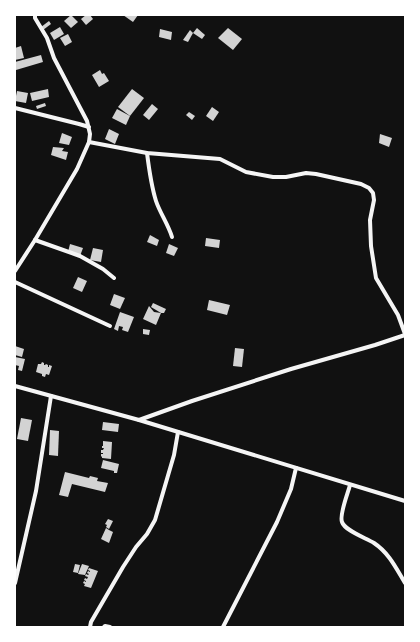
<svg xmlns="http://www.w3.org/2000/svg" width="420" height="642" viewBox="0 0 420 642" font-family="'Sofia Sans Condensed',sans-serif">
  <style>
    .building { fill: #d3d3d3 }
    .lines { fill: none; stroke-linecap: round; stroke-linejoin: round }
    .minor { stroke: #f5f5f5; stroke-width: 4 }
  </style>
  <rect width="100%" height="100%" fill="#111"/>
  <g class="building">
    <path d="M 71,15 L 78,22 L 71,28 L 64,21 Z"/>
    <path d="M 86,15 L 90,15 L 93,19 L 86,25 L 81,19 Z"/>
    <path d="M 123,15 L 138,15 L 133,22 Z"/>
    <path d="M 49,21 L 51,24 L 43,30 L 41,27 Z"/>
    <path d="M 60,27 L 64,34 L 54,40 L 50,33 Z"/>
    <path d="M 197,28 L 205,35 L 202,39 L 193,33 Z"/>
    <path d="M 228,28 L 242,39 L 233,50 L 218,38 Z"/>
    <path d="M 160,29 L 172,32 L 171,40 L 159,37 Z"/>
    <path d="M 190,30 L 193,33 L 188,42 L 183,40 Z"/>
    <path d="M 68,34 L 72,42 L 65,46 L 60,38 Z"/>
    <path d="M 21,46 L 24,58 L 15,60 L 15,48 Z"/>
    <path d="M 41,55 L 43,62 L 16,70 L 15,62 Z"/>
    <path d="M 100,70 L 102,74 L 104,73 L 109,81 L 99,87 L 92,75 Z"/>
    <path d="M 48,89 L 49,97 L 32,101 L 30,93 Z"/>
    <path d="M 132,89 L 144,98 L 130,116 L 118,107 Z"/>
    <path d="M 17,91 L 28,93 L 26,103 L 15,101 Z"/>
    <path d="M 45,103 L 46,106 L 37,109 L 36,106 Z"/>
    <path d="M 152,104 L 158,109 L 149,120 L 143,115 Z"/>
    <path d="M 212,107 L 219,112 L 213,121 L 206,116 Z"/>
    <path d="M 117,109 L 130,116 L 126,125 L 112,118 Z"/>
    <path d="M 189,112 L 195,116 L 192,120 L 186,115 Z"/>
    <path d="M 109,129 L 119,134 L 115,144 L 105,139 Z"/>
    <path d="M 62,133 L 72,137 L 69,145 L 59,143 Z"/>
    <path d="M 380,134 L 392,138 L 389,147 L 379,143 Z"/>
    <path d="M 53,147 L 64,148 L 62,151 L 68,152 L 66,160 L 51,155 Z"/>
    <path d="M 150,235 L 159,240 L 157,246 L 147,242 Z"/>
    <path d="M 206,238 L 220,240 L 219,248 L 205,246 Z"/>
    <path d="M 70,244 L 83,248 L 80,256 L 68,252 Z"/>
    <path d="M 169,244 L 178,248 L 174,256 L 166,253 Z"/>
    <path d="M 93,248 L 103,250 L 101,262 L 90,260 Z"/>
    <path d="M 78,277 L 87,281 L 82,292 L 73,288 Z"/>
    <path d="M 114,294 L 125,298 L 120,309 L 110,305 Z"/>
    <path d="M 209,300 L 230,305 L 227,315 L 207,310 Z"/>
    <path d="M 153,303 L 166,309 L 164,313 L 161,313 L 151,307 Z"/>
    <path d="M 149,306 L 154,312 L 161,313 L 156,325 L 143,319 Z"/>
    <path d="M 120,312 L 134,317 L 128,332 L 122,330 L 123,327 L 119,326 L 118,331 L 114,329 Z"/>
    <path d="M 143,329 L 150,330 L 149,335 L 143,334 Z"/>
    <path d="M 15,346 L 24,349 L 22,357 L 15,355 Z"/>
    <path d="M 235,348 L 244,349 L 242,367 L 233,366 Z"/>
    <path d="M 15,357 L 25,359 L 22,371 L 18,370 L 19,366 L 15,365 Z"/>
    <path d="M 42,362 L 44,363 L 44,365 L 45,365 L 46,364 L 48,365 L 48,367 L 49,367 L 49,365 L 52,366 L 49,375 L 46,374 L 45,377 L 42,376 L 42,374 L 36,372 L 38,364 L 41,364 Z"/>
    <path d="M 21,418 L 32,420 L 28,441 L 17,439 Z"/>
    <path d="M 103,422 L 119,424 L 118,432 L 102,430 Z"/>
    <path d="M 50,430 L 59,431 L 58,456 L 49,455 Z"/>
    <path d="M 103,441 L 112,442 L 111,459 L 102,458 L 102,457 L 101,456 L 101,454 L 103,454 L 103,453 L 101,453 L 101,450 L 103,450 L 104,448 L 102,448 L 102,446 L 103,446 Z"/>
    <path d="M 103,460 L 119,464 L 117,473 L 114,473 L 114,471 L 101,468 Z"/>
    <path d="M 65,472 L 89,478 L 90,476 L 98,478 L 97,481 L 108,483 L 105,492 L 72,484 L 68,497 L 59,495 Z"/>
    <path d="M 108,519 L 113,521 L 109,529 L 106,527 L 107,525 L 105,524 Z"/>
    <path d="M 106,528 L 109,530 L 108,532 L 109,530 L 113,532 L 109,543 L 101,539 Z"/>
    <path d="M 75,564 L 80,565 L 78,573 L 73,572 Z"/>
    <path d="M 82,564 L 89,566 L 85,575 L 78,574 Z"/>
    <path d="M 89,568 L 98,571 L 91,588 L 84,586 L 85,584 L 83,583 L 84,581 L 86,582 L 86,581 L 84,580 L 85,578 L 87,579 L 88,577 L 85,576 L 86,574 L 88,575 L 89,574 L 87,573 L 88,571 L 90,572 L 90,571 L 88,570 Z"/>
  </g>
  <g class="lines">
    <g class="minor">
      <path d="M 15,108 L 79,124 L 89,127"/>
      <path d="M 89,142 L 147,153 L 220,159 L 246,172 L 273,177 L 286,177 L 306,173 L 316,174 L 361,184 L 369,188 L 373,193 L 374,200 L 370,220 L 371,246 L 376,278 L 398,315 L 405,334"/>
      <path d="M 147,153 C 149,169 151,185 156,201 C 160,213 168,224 172,237"/>
      <path d="M 35,240 L 80,256 L 103,269 L 114,278"/>
      <path d="M 15,271 L 35,240 L 77,169 L 89,142 L 90,134 L 87,121 L 54,58 L 47,38 L 35,18 L 35,15"/>
      <path d="M 15,282 L 110,326"/>
      <path d="M 15,386 L 139,420 L 192,401 L 291,369 L 375,345 L 405,335"/>
      <path d="M 139,420 L 405,501"/>
      <path d="M 350,485 C 348,493 339,515 342,522 C 345,531 366,538 374,543 C 389,553 396,568 405,583"/>
      <path d="M 15,583 L 36,491 L 51,396"/>
      <path d="M 90,627 L 91,622 L 123,567 L 136,547 L 147,534 L 155,520 L 174,455 L 178,432"/>
      <path d="M 104,627 L 105,626 L 110,627"/>
      <path d="M 223,627 L 277,522 L 291,489 L 296,468"/>
    </g>
  </g>
  <rect width="420" height="642" fill="none" stroke="#ffffff" stroke-width="32"/>
</svg>
